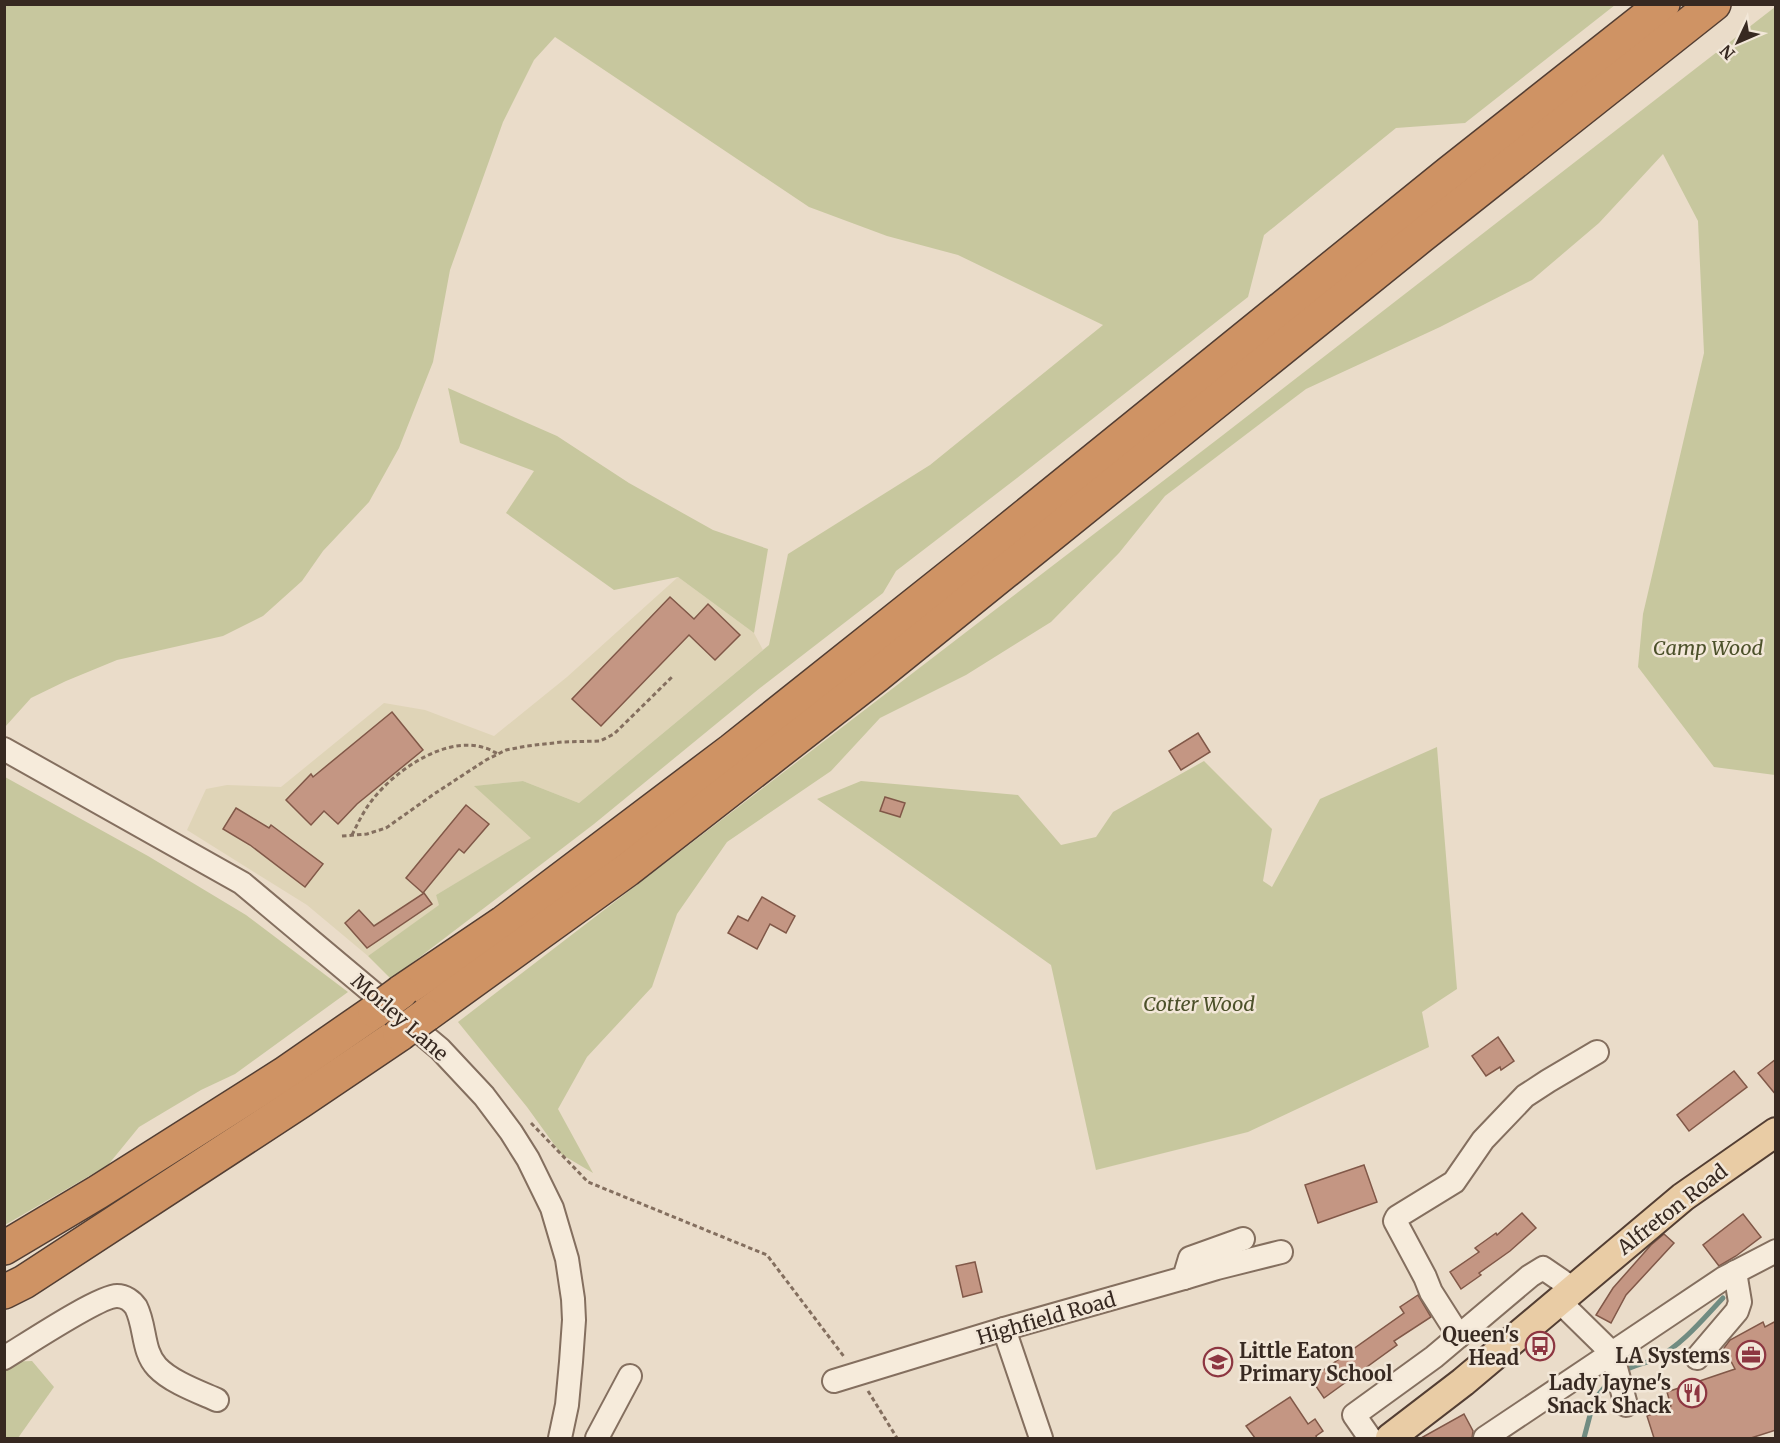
<svg xmlns="http://www.w3.org/2000/svg" width="1780" height="1443" viewBox="0 0 1780 1443" font-family="Merriweather,serif">
  <style>
    .farmland { fill: #dfd4b7 }
    .green { fill: #c7c79e }
    .lines { fill: none; stroke-linecap: round; stroke-linejoin: round }
    .stream { stroke: #718c82; stroke-width: 5 }
    .building { fill: #c49683; stroke: #815848; stroke-width: 1.5 }
    .minor-casing { stroke: #846f5f; stroke-width: 26 }
    .major-casing { stroke: #533e33; stroke-width: 32 }
    .highway-casing { stroke: #533e33; stroke-width: 36 }
    .path { stroke: #846f5f; stroke-width: 3; stroke-dasharray: 4.5 3; stroke-linecap: butt }
    .minor { stroke: #f6ebdb; stroke-width: 22 }
    .major { stroke: #e9cca5; stroke-width: 28 }
    .highway { stroke: #cf9364; stroke-width: 33 }
    .highway-bridge-casing { stroke: #533e33; stroke-width: 36; stroke-linecap: butt }
    .highway-bridge { stroke: #cf9364; stroke-width: 33 }
    .labels { text-anchor: middle; dominant-baseline: central; stroke-width: 5; stroke-linejoin: round; paint-order: stroke }
    .park-label { font-size: 20px; font-style: italic; fill: #4c512a; stroke: #f2e7d8 }
    .street-label { font-size: 20px; fill: #372921; stroke: #f2e7d8 }
    .poi-label { font-size: 20px; font-weight: bold; fill: #372921; stroke: #f2e7d8; text-anchor: end }
  </style>
  <rect width="100%" height="100%" fill="#eadcc9"/>
  <path class="farmland" d="M 678,577 L 754,633 L 763,650 L 579,803 L 523,781 L 475,786 L 532,838 L 436,895 L 440,905 L 368,956 L 307,905 L 187,830 L 206,789 L 227,785 L 281,787 L 384,703 L 425,710 L 494,736 L 567,677 Z"/>
  <g class="green">
    <path d="M 5,5 L 1615,5 L 1465,123 L 1396,128 L 1264,235 L 1248,297 L 1017,478 L 896,571 L 883,593 L 760,688 L 594,824 L 391,979 L 368,956 L 439,905 L 436,895 L 531,838 L 474,786 L 523,781 L 579,803 L 769,645 L 788,554 L 930,465 L 1103,325 L 958,255 L 887,236 L 809,207 L 555,37 L 534,60 L 503,122 L 450,270 L 433,362 L 399,448 L 369,502 L 323,551 L 302,581 L 263,616 L 223,636 L 117,660 L 66,681 L 31,698 L 5,727 Z"/>
    <path d="M 1775,7 L 1775,775 L 1714,767 L 1638,667 L 1643,614 L 1704,353 L 1698,221 L 1663,154 L 1599,223 L 1532,280 L 1440,327 L 1306,389 L 1165,496 L 1119,553 L 1051,622 L 966,675 L 880,718 L 831,771 L 727,842 L 677,914 L 652,987 L 587,1057 L 558,1109 L 593,1173 L 561,1154 L 527,1107 L 458,1022 L 1223,435 Z"/>
    <path d="M 448,388 L 557,436 L 629,483 L 713,530 L 768,549 L 754,633 L 678,577 L 614,590 L 506,513 L 534,471 L 460,443 Z"/>
    <path d="M 1437,747 L 1457,989 L 1422,1012 L 1429,1047 L 1248,1132 L 1096,1170 L 1051,965 L 817,799 L 861,781 L 1018,795 L 1061,845 L 1096,837 L 1113,812 L 1204,761 L 1272,829 L 1263,881 L 1272,887 L 1320,799 Z"/>
    <path d="M 5,777 L 148,856 L 246,915 L 348,992 L 235,1074 L 201,1090 L 139,1127 L 108,1165 L 5,1225 Z"/>
    <path d="M 32,1361 L 54,1387 L 18,1438 L 5,1438 L 4,1362 Z"/>
  </g>
  <g class="lines">
    <g class="stream">
      <path d="M 1622,1372 C 1633,1365 1645,1364 1657,1358 C 1683,1344 1703,1319 1723,1298"/>
      <path d="M 1584,1438 L 1594,1400 L 1611,1379"/>
    </g>
  </g>
  <g class="building">
    <path d="M 670,597 L 694,619 L 708,604 L 740,635 L 715,660 L 689,635 L 601,726 L 572,699 Z"/>
    <path d="M 392,712 L 423,750 L 357,804 L 338,824 L 324,811 L 311,825 L 286,800 L 311,774 L 313,777 Z"/>
    <path d="M 1198,733 L 1210,752 L 1181,770 L 1169,751 Z"/>
    <path d="M 885,797 L 905,803 L 900,817 L 880,811 Z"/>
    <path d="M 466,805 L 489,824 L 464,853 L 459,849 L 423,893 L 406,878 Z"/>
    <path d="M 236,808 L 269,828 L 271,825 L 323,864 L 305,887 L 250,845 L 223,829 Z"/>
    <path d="M 424,893 L 432,904 L 367,948 L 345,923 L 359,910 L 374,926 Z"/>
    <path d="M 762,897 L 795,916 L 786,933 L 770,924 L 757,949 L 728,933 L 738,916 L 748,921 Z"/>
    <path d="M 1498,1037 L 1514,1061 L 1501,1070 L 1500,1067 L 1486,1076 L 1472,1056 Z"/>
    <path d="M 1776,1059 L 1776,1095 L 1758,1073 Z"/>
    <path d="M 1734,1071 L 1747,1087 L 1689,1131 L 1677,1115 Z"/>
    <path d="M 1364,1165 L 1377,1202 L 1318,1223 L 1305,1185 Z"/>
    <path d="M 1522,1213 L 1536,1228 L 1510,1251 L 1479,1273 L 1481,1275 L 1461,1289 L 1450,1272 L 1479,1252 L 1475,1248 L 1496,1233 L 1497,1235 Z"/>
    <path d="M 1743,1214 L 1761,1237 L 1736,1256 L 1719,1266 L 1703,1245 Z"/>
    <path d="M 1664,1234 L 1674,1243 L 1626,1295 L 1611,1323 L 1596,1315 L 1613,1288 L 1651,1245 Z"/>
    <path d="M 975,1262 L 982,1292 L 963,1297 L 956,1266 Z"/>
    <path d="M 1418,1295 L 1431,1317 L 1394,1341 L 1397,1345 L 1324,1398 L 1311,1379 L 1404,1313 L 1400,1307 Z"/>
    <path d="M 1776,1321 L 1776,1430 L 1751,1438 L 1654,1438 L 1647,1416 L 1671,1406 L 1667,1392 L 1735,1369 L 1724,1348 L 1730,1340 L 1763,1322 L 1765,1327 Z"/>
    <path d="M 1290,1397 L 1308,1424 L 1315,1419 L 1323,1431 L 1316,1436 L 1317,1438 L 1255,1438 L 1246,1426 Z"/>
    <path d="M 1464,1414 L 1473,1431 L 1472,1438 L 1421,1438 Z"/>
  </g>
  <g class="lines">
    <g class="minor-casing">
      <g id="minor">
        <path d="M 4,749 L 242,883 L 440,1049 L 484,1096 L 511,1132 L 528,1159 L 552,1208 L 567,1259 L 573,1299 L 574,1320 L 571,1362 L 567,1405 L 560,1438"/>
        <path d="M 1184,1278 L 1217,1268 L 1281,1252"/>
        <path d="M 1559,1301 L 1612,1353 L 1724,1278 L 1776,1251"/>
        <path d="M 1004,1329 L 1041,1438"/>
        <path d="M 1459,1336 L 1431,1292 L 1425,1277 L 1395,1221 L 1397,1217 L 1454,1182 L 1483,1140 L 1525,1096 L 1548,1081 L 1597,1052"/>
        <path d="M 4,1358 C 24,1346 99,1296 117,1296 C 125,1296 132,1301 136,1307 C 146,1327 142,1351 157,1367 C 171,1382 199,1392 217,1400"/>
        <path d="M 1697,1358 L 1737,1311 L 1740,1302 L 1735,1272"/>
        <path d="M 834,1381 L 1004,1329 L 1184,1278 L 1190,1258 L 1243,1239"/>
        <path d="M 597,1438 L 630,1376"/>
        <path d="M 1370,1438 L 1354,1415 L 1434,1357 L 1530,1276 L 1543,1268 L 1562,1281 L 1572,1290"/>
        <path d="M 1485,1438 L 1612,1353 L 1626,1405"/>
      </g>
    </g>
    <g class="major-casing">
      <path id="major" d="M 1390,1438 L 1463,1382 L 1683,1197 L 1776,1132"/>
    </g>
    <g class="highway-casing">
      <g id="highway">
        <path d="M 401,992 L 503,923 L 732,750 L 977,555 L 1449,173 L 1663,4"/>
        <path d="M 426,1015 L 627,870 L 876,676 L 1420,237 L 1714,4"/>
        <path d="M 4,1248 L 98,1192 L 284,1074 L 375,1011"/>
        <path d="M 4,1292 L 24,1282 L 301,1101 L 400,1034"/>
      </g>
    </g>
    <g class="path">
      <path d="M 352,835 C 358,823 364,810 373,799 C 396,770 446,735 485,748 C 490,749 494,752 498,754"/>
      <path d="M 342,836 L 367,834 L 386,828 L 434,794 L 486,760 L 506,750 L 527,746 L 562,742 L 600,741 L 614,734 L 672,677"/>
      <path d="M 531,1123 L 588,1182 L 767,1255 L 845,1358"/>
      <path d="M 868,1391 L 897,1438"/>
    </g>
    <use href="#minor" class="minor"/>
    <use href="#major" class="major"/>
    <use href="#highway" class="highway"/>
    <g class="highway-bridge-casing">
      <g id="highway-bridge">
        <path d="M 375,1011 L 401,992"/>
        <path d="M 400,1034 L 426,1015"/>
      </g>
    </g>
    <use href="#highway-bridge" class="highway-bridge"/>
  </g>
  <defs>
    <g id="bus-ring" transform="scale(1.5)"><circle r="9.5" fill="#f2e7d8" stroke="#8d3641" stroke-width="1.5"/><path d="M-5-6H5V4H4V6H2V4H-2V6H-4V4H-5ZM-3.5-4V0h7V-4ZM-3.5 1.2v1.5H-2V1.2ZM2 1.2v1.5H3.5V1.2Z" fill="#8d3641"/></g>
    <g id="office-ring" transform="scale(1.5)"><circle r="9.5" fill="#f2e7d8" stroke="#8d3641" stroke-width="1.5"/><path d="M-6-3h4V-5.5h4V-3h4V5H-6ZM-1-4.5V-3h2v-1.5ZM-6 0V1H6V0Z" fill="#8d3641"/></g>
    <g id="school-ring" transform="scale(1.5)"><circle r="9.5" fill="#f2e7d8" stroke="#8d3641" stroke-width="1.5"/><path d="M0-5L7-2L0 1L-7-2ZM-4 1L0 2.5L4 1V4Q0 6-4 4Z" fill="#8d3641"/></g>
    <g id="restaurant-ring" transform="scale(1.5)"><circle r="9.5" fill="#f2e7d8" stroke="#8d3641" stroke-width="1.5"/><path d="M-5-6h1v4h1v-4h1v4h1v-4h1v5L-1.5 .5V6h-2V.5L-5-1ZM5-6V6H3V1.5H1.5Q1.5-4 5-6Z" fill="#8d3641"/></g>
  </defs>
  <g fill-rule="evenodd">
    <use href="#bus-ring" x="1540" y="1346"/>
    <use href="#office-ring" x="1751" y="1355"/>
    <use href="#school-ring" x="1218" y="1362"/>
    <use href="#restaurant-ring" x="1692" y="1393"/>
  </g>
  <g class="labels">
    <g class="park-label">
      <text x="1708" y="647">Camp Wood</text>
      <text x="1199" y="1003">Cotter Wood</text>
    </g>
    <g class="street-label">
      <text transform="translate(400 1017) rotate(41)">Morley Lane</text>
      <text transform="translate(1672 1209) rotate(-38)">Alfreton Road</text>
      <text transform="translate(1046 1318) rotate(-16)">Highfield Road</text>
    </g>
    <g class="poi-label">
      <text x="1519" y="1334">Queen's<tspan x="1519" dy="23">Head</tspan></text>
      <text x="1239" y="1350" text-anchor="start">Little Eaton<tspan x="1239" dy="23">Primary School</tspan></text>
      <text x="1730" y="1355">LA Systems</text>
      <text x="1671" y="1382">Lady Jayne's<tspan x="1671" dy="23">Snack Shack</tspan></text>
    </g>
  </g>
  <rect width="1780" height="1443" fill="none" stroke="#372921" stroke-width="12"/>
  <g transform="translate(1738 42) rotate(226)" stroke="#f2e7d8" stroke-width="4.5" paint-order="stroke">
  <path d="M0-4.5L10 22L0 15L-10 22Z" fill="#372921"/>
  <text y="-9" font-size="16" font-weight="bold" text-anchor="middle" fill="#372921">N</text>
  </g>
</svg>
